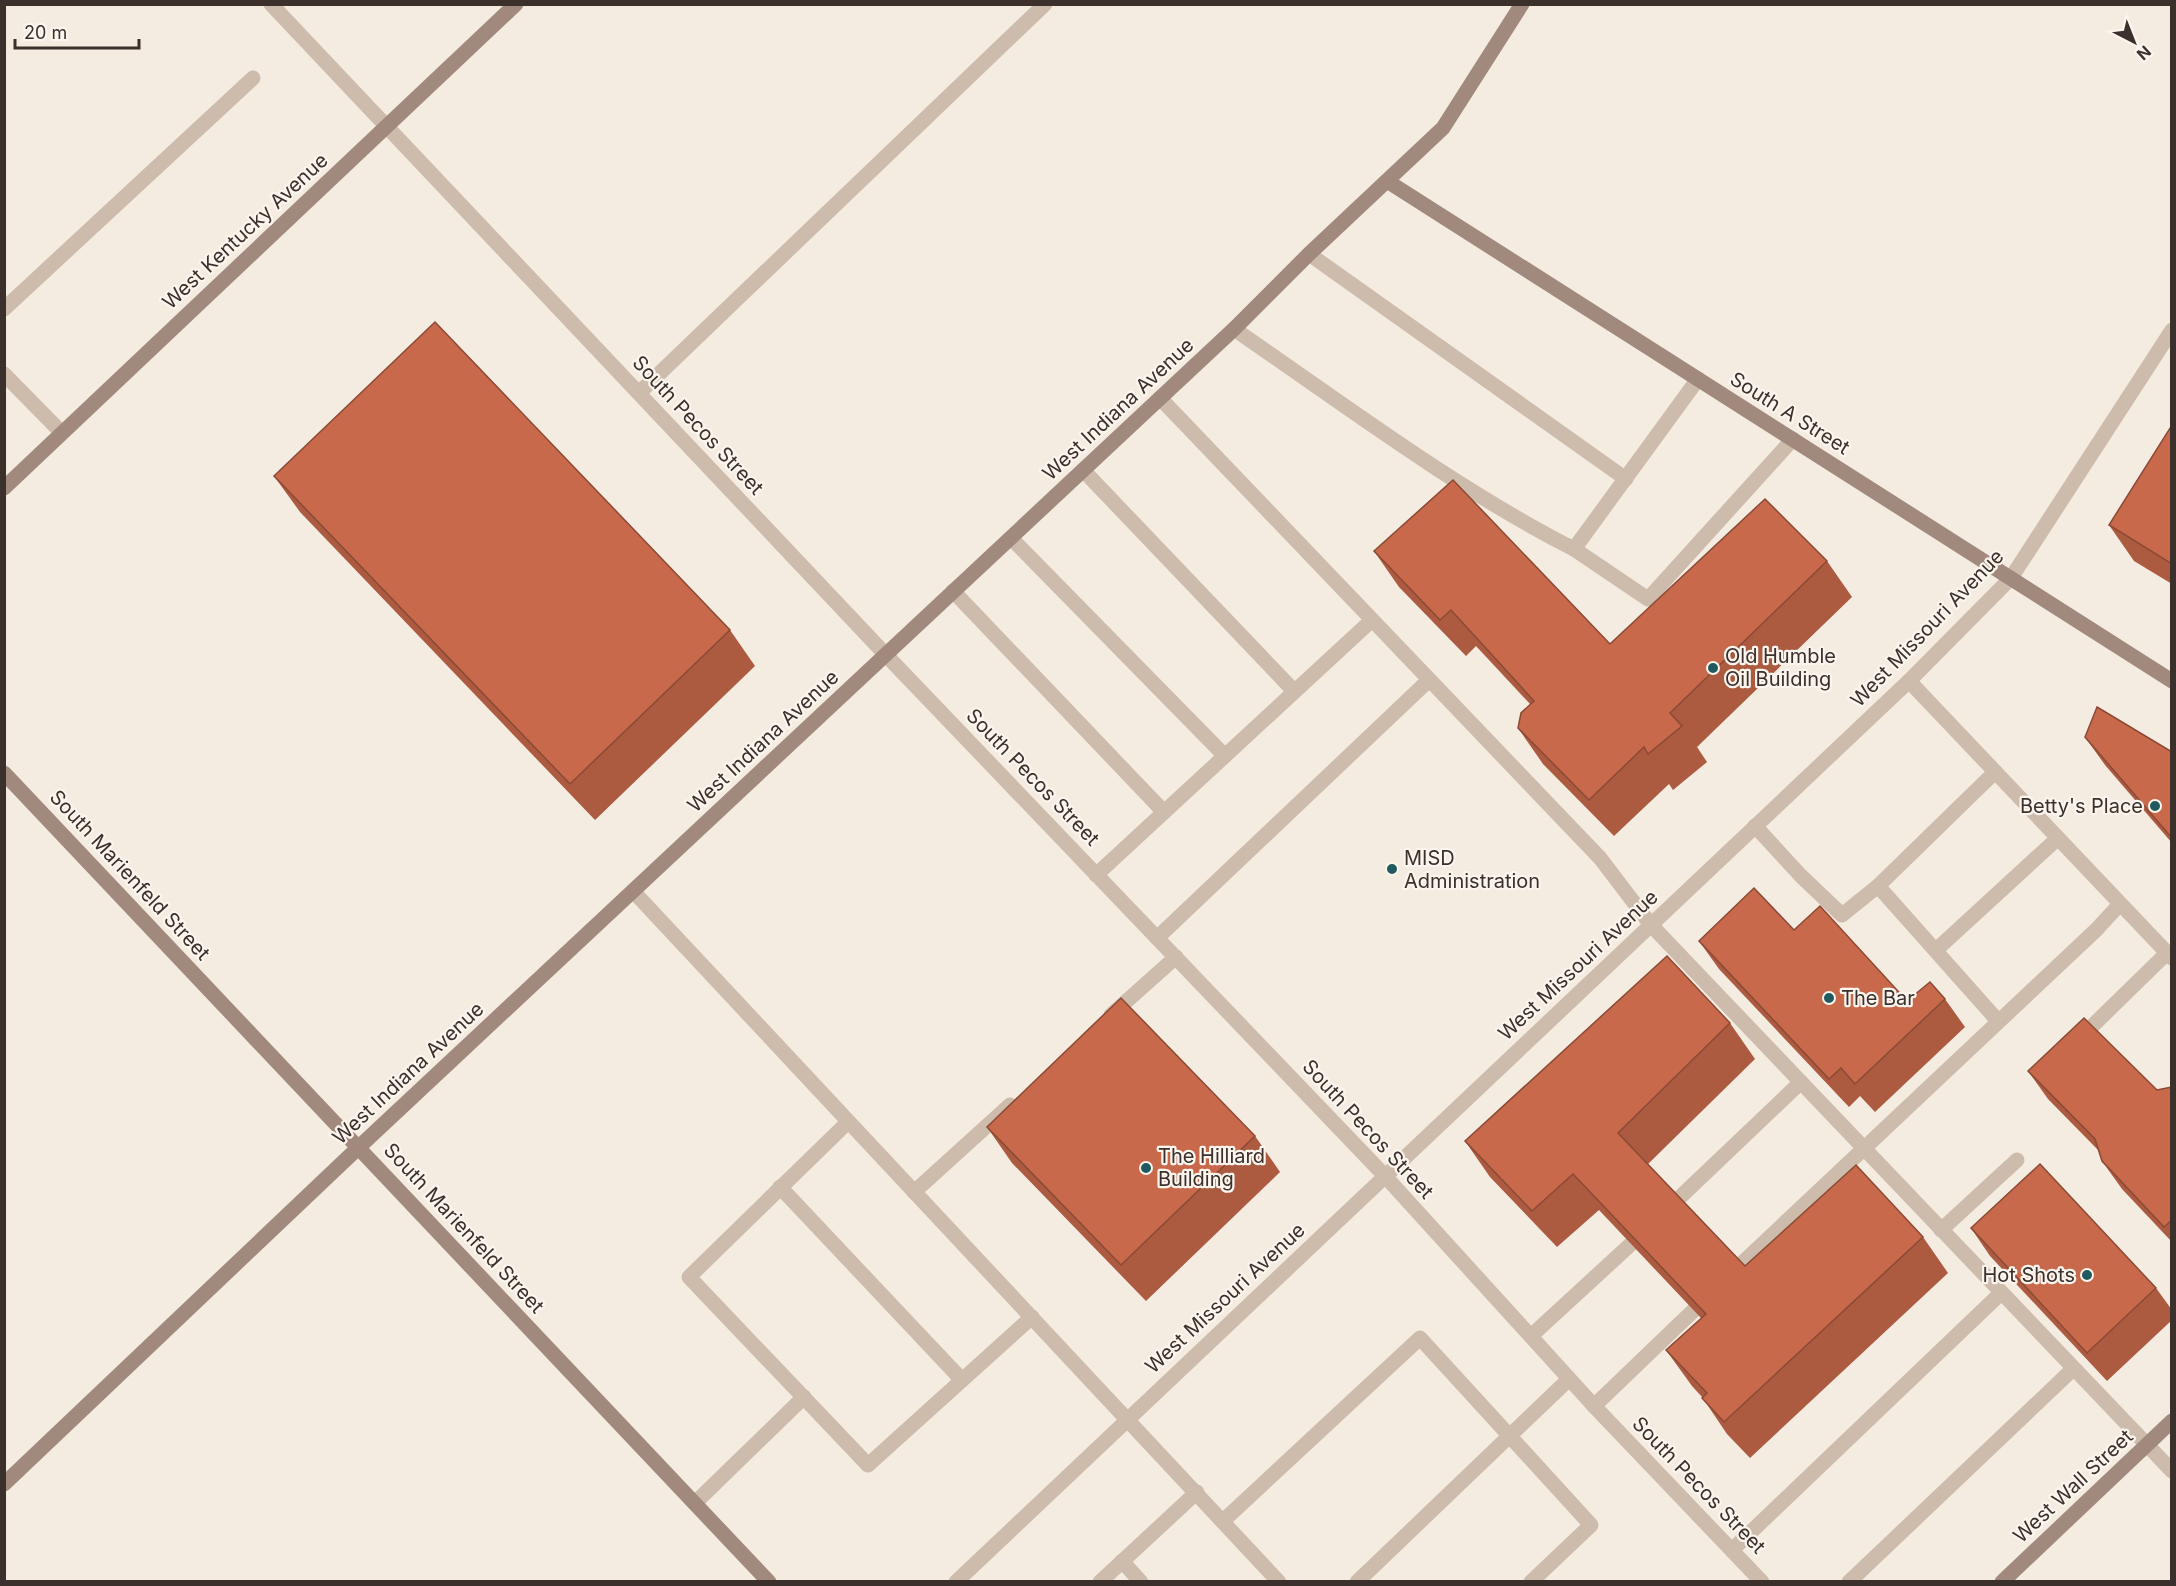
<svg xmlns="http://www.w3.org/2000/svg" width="2176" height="1586" viewBox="0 0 2176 1586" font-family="Inter,sans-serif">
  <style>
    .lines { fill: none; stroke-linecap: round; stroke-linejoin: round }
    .lane { stroke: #cdbbac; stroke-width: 15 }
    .street { stroke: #cdbbac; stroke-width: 15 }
    .secondary { stroke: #a18a7d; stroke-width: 15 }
    .wall { fill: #ac5a40 }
    .building { fill: #c8694b; stroke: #8c4a34; stroke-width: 1.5 }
    .poi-dot { fill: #1f5a5e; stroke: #fbf5ee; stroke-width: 2 }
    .labels { text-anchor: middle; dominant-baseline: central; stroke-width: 4.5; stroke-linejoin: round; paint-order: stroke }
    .street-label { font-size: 20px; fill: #3b302b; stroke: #fbf5ee }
    .poi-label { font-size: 20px; fill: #3b302b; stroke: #fbf5ee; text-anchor: start }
  </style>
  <rect width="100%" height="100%" fill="#f4ebe1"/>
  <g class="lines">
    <g class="lane">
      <path d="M 1309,254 L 1626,479"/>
      <path d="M 4,309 L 253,78"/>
      <path d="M 1234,329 C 1345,405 1454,488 1574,549 L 1698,379"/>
      <path d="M 4,374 L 62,433"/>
      <path d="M 639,393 L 1045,4"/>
      <path d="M 1160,398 L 1600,858 L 1651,925 L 2172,1471"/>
      <path d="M 1083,470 L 1294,691"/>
      <path d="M 1011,538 L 1225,756"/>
      <path d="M 1574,549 L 1648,599 L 1793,439"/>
      <path d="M 953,591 L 1164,812"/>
      <path d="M 1755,826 L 1801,876 L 1842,915 L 1878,886 L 1998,1021"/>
      <path d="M 1096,875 L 1372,620"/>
      <path d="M 1878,886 L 1995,772"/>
      <path d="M 633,891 L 1279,1582"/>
      <path d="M 1157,938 L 1429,680"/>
      <path d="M 1936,950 L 2058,838"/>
      <path d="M 1111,1015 L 1176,957"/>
      <path d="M 2079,1039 L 2167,953"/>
      <path d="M 848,1122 L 689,1277 L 868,1465 L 1032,1317"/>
      <path d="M 780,1187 L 962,1380"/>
      <path d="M 914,1192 L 1010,1105"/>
      <path d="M 1675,1202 L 1801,1082"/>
      <path d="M 1941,1230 L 2017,1160"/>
      <path d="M 1737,1268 L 2096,930 L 2120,904"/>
      <path d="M 1531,1336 L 1631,1244"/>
      <path d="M 1594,1406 L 1694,1310"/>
      <path d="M 695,1503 L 804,1397"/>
      <path d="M 1223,1521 L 1420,1338 L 1591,1525 L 1531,1582"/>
      <path d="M 1732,1550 L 2001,1293"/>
      <path d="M 1122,1561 L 1141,1582"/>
      <path d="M 1100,1582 L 1197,1492"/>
      <path d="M 1357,1582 L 1569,1379"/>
      <path d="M 1849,1582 L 2073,1369"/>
    </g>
    <g class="street">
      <path d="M 271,4 L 886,655 L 1385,1176 L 1594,1406 L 1762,1582"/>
      <path d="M 1909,681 L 2172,958"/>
      <path d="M 956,1582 L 1909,681 L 2011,578 L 2172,330"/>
    </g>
    <g class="secondary">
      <path d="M 1387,181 L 2172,681"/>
      <path d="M 4,488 L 516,4"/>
      <path d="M 4,773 L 769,1582"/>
      <path d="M 4,1484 L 359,1147 L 1234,329 L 1309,254 L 1443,128 L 1522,4"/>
      <path d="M 2002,1582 L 2172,1421"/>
    </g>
  </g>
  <g class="wall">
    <path d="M 2172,425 L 2172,584 L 2134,561 L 2109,525 Z"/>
    <path d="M 274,476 L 730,630 L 755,666 L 595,820 L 300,512 Z"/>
    <path d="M 1374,551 L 1610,644 L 1827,561 L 1852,597 L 1697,747 L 1707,762 L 1673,790 L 1669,784 L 1614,836 L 1543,764 L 1518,728 L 1530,704 L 1476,646 L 1466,656 L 1399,587 Z"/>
    <path d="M 2085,737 L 2172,752 L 2172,843 L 2105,765 Z"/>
    <path d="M 1794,930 L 1907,1001 L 1945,999 L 1965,1027 L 1875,1112 L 1860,1096 L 1849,1107 L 1719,969 L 1699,941 Z"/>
    <path d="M 1730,1023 L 1755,1059 L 1648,1164 L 1745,1266 L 1923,1237 L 1948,1273 L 1750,1458 L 1727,1434 L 1702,1397 L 1692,1386 L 1666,1350 L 1701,1318 L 1599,1210 L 1557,1247 L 1490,1177 L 1465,1141 Z"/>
    <path d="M 2028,1071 L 2157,1090 L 2172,1087 L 2172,1242 L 2122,1189 L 2102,1161 L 2099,1151 L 2048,1099 Z"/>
    <path d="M 987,1127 L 1255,1136 L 1280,1172 L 1146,1301 L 1012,1163 Z"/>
    <path d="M 1971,1228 L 2156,1288 L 2172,1310 L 2172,1320 L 2107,1381 L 1990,1256 Z"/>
  </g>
  <g class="building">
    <path d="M 435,322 L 730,630 L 570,784 L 274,476 Z"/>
    <path d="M 2172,425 L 2172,564 L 2109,525 Z"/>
    <path d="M 1453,480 L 1610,644 L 1765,499 L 1827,561 L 1670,713 L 1682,726 L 1648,754 L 1644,747 L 1589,800 L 1518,728 L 1521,713 L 1534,701 L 1451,610 L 1440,620 L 1374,551 Z"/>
    <path d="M 2097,707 L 2172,752 L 2172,838 L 2085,737 Z"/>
    <path d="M 1754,888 L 1794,930 L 1820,906 L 1907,1001 L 1930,982 L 1945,999 L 1855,1084 L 1841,1068 L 1829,1079 L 1699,941 Z"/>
    <path d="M 1667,956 L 1730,1023 L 1618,1133 L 1745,1266 L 1856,1165 L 1923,1237 L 1724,1422 L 1702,1398 L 1707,1393 L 1666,1350 L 1706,1314 L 1573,1174 L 1532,1211 L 1465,1141 Z"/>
    <path d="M 1121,998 L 1255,1136 L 1121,1265 L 987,1127 Z"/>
    <path d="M 2084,1018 L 2157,1090 L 2172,1087 L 2172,1220 L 2164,1227 L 2102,1161 L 2095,1139 L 2028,1071 Z"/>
    <path d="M 2040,1164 L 2156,1288 L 2087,1353 L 1971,1228 Z"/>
  </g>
  <g class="poi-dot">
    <circle cx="1713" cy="668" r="6"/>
    <circle cx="2155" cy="806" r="6"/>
    <circle cx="1392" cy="869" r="6"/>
    <circle cx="1829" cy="998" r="6"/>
    <circle cx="1146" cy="1168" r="6"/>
    <circle cx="2087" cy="1275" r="6"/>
  </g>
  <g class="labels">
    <g class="street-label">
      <text transform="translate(245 231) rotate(-43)">West Kentucky Avenue</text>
      <text transform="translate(1118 409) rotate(-43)">West Indiana Avenue</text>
      <text transform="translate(1790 413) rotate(32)">South A Street</text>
      <text transform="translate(698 425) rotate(47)">South Pecos Street</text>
      <text transform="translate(1927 628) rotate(-46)">West Missouri Avenue</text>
      <text transform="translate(763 741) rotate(-43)">West Indiana Avenue</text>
      <text transform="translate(1033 777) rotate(46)">South Pecos Street</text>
      <text transform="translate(130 875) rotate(47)">South Marienfeld Street</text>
      <text transform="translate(1578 965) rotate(-43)">West Missouri Avenue</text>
      <text transform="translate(408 1073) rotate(-43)">West Indiana Avenue</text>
      <text transform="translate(1368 1129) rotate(47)">South Pecos Street</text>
      <text transform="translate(464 1228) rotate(47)">South Marienfeld Street</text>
      <text transform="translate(1225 1298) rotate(-43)">West Missouri Avenue</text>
      <text transform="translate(1699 1485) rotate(46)">South Pecos Street</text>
      <text transform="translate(2073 1486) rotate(-43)">West Wall Street</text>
    </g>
    <g class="poi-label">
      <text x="1725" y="656">Old Humble<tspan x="1725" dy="23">Oil Building</tspan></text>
      <text x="2143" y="806" text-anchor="end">Betty's Place</text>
      <text x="1404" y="858">MISD<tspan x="1404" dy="23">Administration</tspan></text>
      <text x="1841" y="998">The Bar</text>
      <text x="1158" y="1156">The Hilliard<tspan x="1158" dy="23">Building</tspan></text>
      <text x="2075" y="1275" text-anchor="end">Hot Shots</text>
    </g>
  </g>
  <rect width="2176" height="1586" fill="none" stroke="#3b302b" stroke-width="12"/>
  <g transform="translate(2134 42) rotate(138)" stroke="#fbf5ee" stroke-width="4.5" paint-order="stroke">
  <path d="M0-4.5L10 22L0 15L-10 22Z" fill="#3b302b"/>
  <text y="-9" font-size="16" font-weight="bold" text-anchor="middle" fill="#3b302b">N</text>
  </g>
  <path d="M15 39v9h124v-9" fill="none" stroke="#3b302b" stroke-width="3"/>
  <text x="24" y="39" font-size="18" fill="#3b302b" stroke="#fbf5ee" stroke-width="4.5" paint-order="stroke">20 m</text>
</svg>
